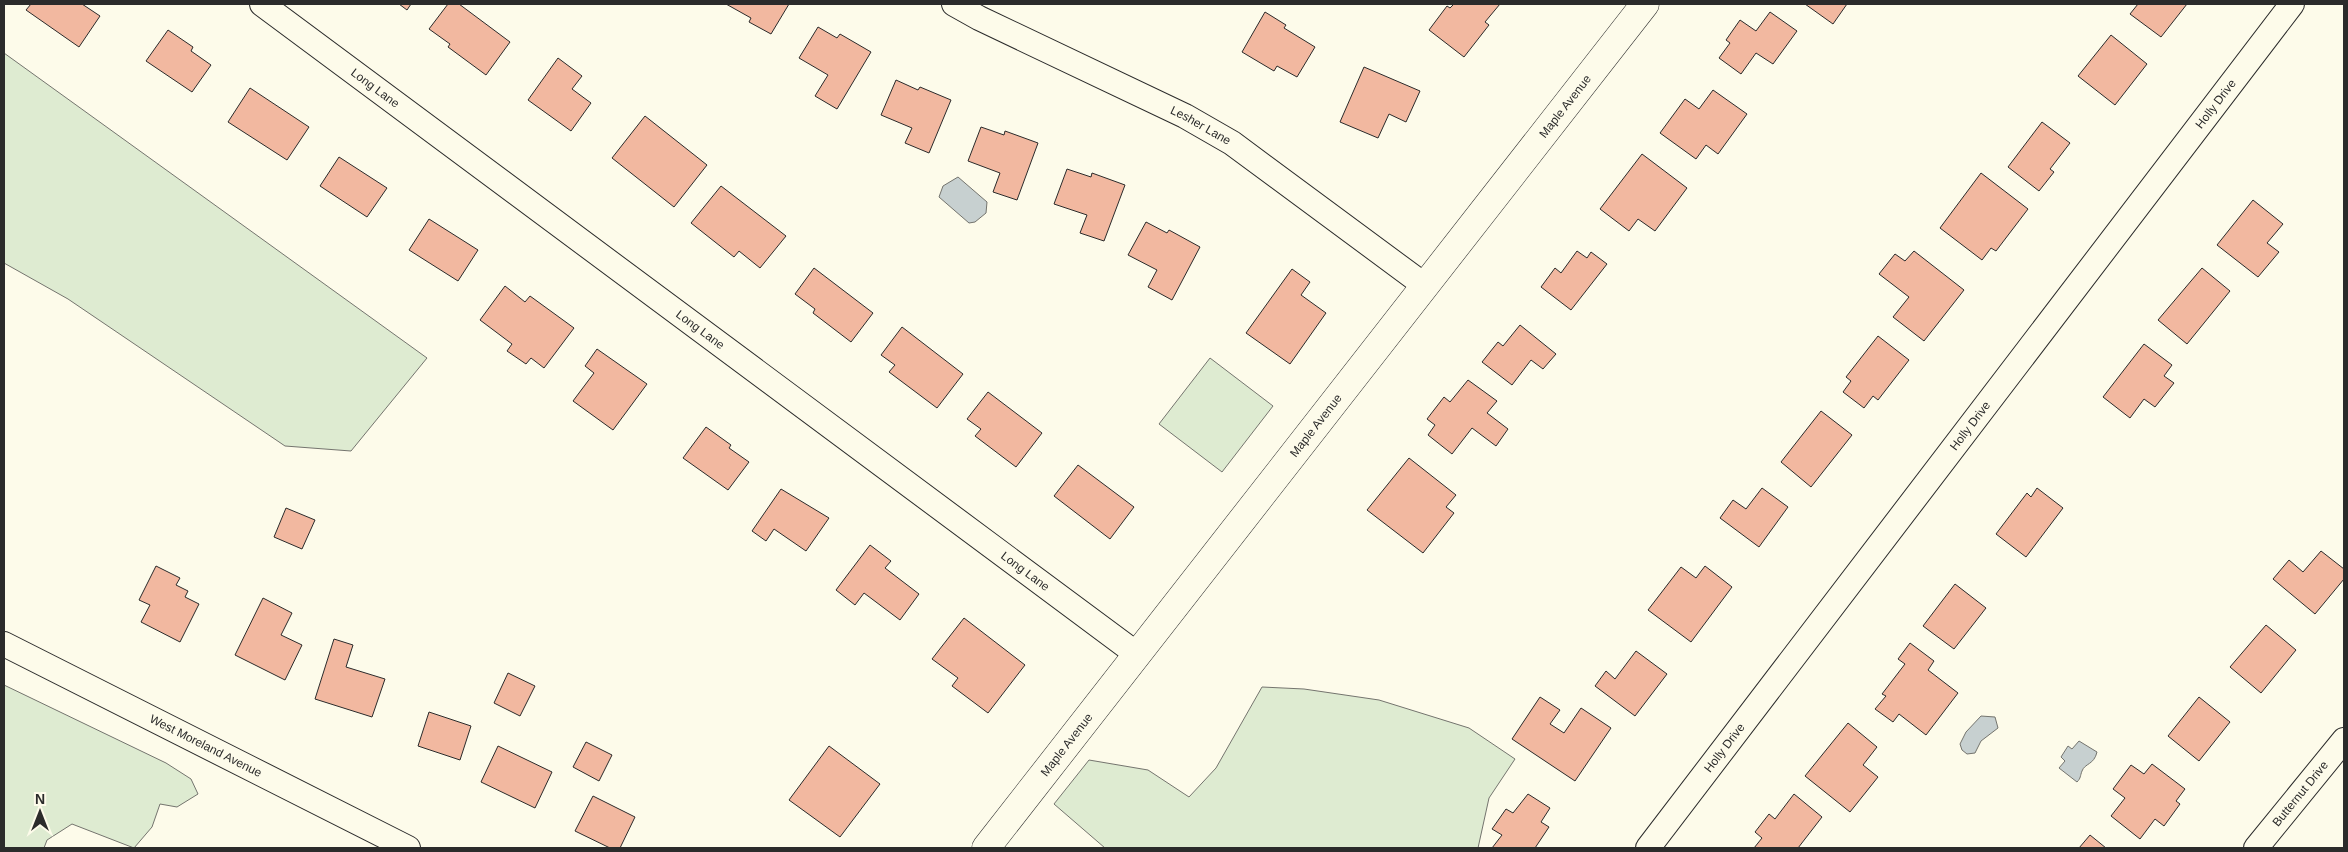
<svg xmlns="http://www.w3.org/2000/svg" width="2348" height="852" viewBox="0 0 2348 852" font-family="Helvetica,sans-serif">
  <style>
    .green { fill: #deebd1; stroke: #74746e }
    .water { fill: #c7d0d0; stroke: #74746e }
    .building { fill: #f2b8a0; stroke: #2b2b2b }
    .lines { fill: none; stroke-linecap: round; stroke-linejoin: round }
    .minor-casing { stroke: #2b2b2b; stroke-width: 26 }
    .tertiary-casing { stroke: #2b2b2b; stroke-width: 29 }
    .minor { stroke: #fdfbea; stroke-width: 24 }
    .tertiary { stroke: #fdfbea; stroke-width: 28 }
    .labels { text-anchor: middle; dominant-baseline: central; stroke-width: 4; stroke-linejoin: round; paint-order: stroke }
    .street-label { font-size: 12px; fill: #2b2b2b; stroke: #fdfbea }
  </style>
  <rect width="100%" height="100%" fill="#fdfbea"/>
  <g class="green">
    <path d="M 4,53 L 427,358 L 351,451 L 285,446 L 68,299 L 4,263 Z"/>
    <path d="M 1210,358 L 1273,406 L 1222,472 L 1159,424 Z"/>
    <path d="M 4,685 L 166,763 L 191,779 L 198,794 L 177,807 L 160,804 L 152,827 L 134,848 L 72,824 L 47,840 L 44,848 L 4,848 Z"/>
    <path d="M 1262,687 L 1304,689 L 1379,700 L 1469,728 L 1515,759 L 1489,798 L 1478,848 L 1105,848 L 1054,804 L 1089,760 L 1148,770 L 1189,797 L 1216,768 Z"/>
  </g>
  <g class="water">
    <path d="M 958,177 L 987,202 L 986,213 L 975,222 L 969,223 L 939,197 L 943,186 Z"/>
    <path d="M 1981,716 L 1995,717 L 1998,728 L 1981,741 L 1975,753 L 1967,754 L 1962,750 L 1960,744 L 1966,732 Z"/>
    <path d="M 2079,741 L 2097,752 C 2094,765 2085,763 2082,771 C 2080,776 2081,778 2077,782 L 2059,768 L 2065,761 L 2061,757 L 2068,746 L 2072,749 Z"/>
  </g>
  <g class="building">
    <path d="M 31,4 L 82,4 L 100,16 L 79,47 L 26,10 Z"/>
    <path d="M 399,4 L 411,4 L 407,10 Z"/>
    <path d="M 448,4 L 459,4 L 510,42 L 486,75 L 448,47 L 450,44 L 429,29 Z"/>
    <path d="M 726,4 L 789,4 L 771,34 L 749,22 L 751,18 Z"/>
    <path d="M 1454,4 L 1500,4 L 1485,22 L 1489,25 L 1464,57 L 1429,30 L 1447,6 L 1450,8 Z"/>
    <path d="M 1805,4 L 1847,4 L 1833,24 Z"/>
    <path d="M 2138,4 L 2187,4 L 2161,37 L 2130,14 Z"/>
    <path d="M 1265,12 L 1286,25 L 1284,28 L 1315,47 L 1297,77 L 1277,66 L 1274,71 L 1242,52 Z"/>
    <path d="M 1770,12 L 1797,31 L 1773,64 L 1756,53 L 1741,74 L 1719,58 L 1730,43 L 1726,40 L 1740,20 L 1756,31 Z"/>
    <path d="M 818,27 L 837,38 L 840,34 L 871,52 L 837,109 L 815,96 L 828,75 L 799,58 Z"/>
    <path d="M 168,30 L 193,47 L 191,51 L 211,65 L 192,92 L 146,61 Z"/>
    <path d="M 2111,35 L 2147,64 L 2115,105 L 2078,76 Z"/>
    <path d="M 558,58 L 582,76 L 572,89 L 591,103 L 571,131 L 528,100 Z"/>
    <path d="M 1364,67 L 1420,91 L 1406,122 L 1389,114 L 1378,138 L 1340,122 Z"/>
    <path d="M 896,80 L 918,90 L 920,87 L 951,100 L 929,153 L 905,143 L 912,128 L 881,115 Z"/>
    <path d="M 250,88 L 309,127 L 287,160 L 228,122 Z"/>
    <path d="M 1713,90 L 1747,114 L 1718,154 L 1706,145 L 1696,159 L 1660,133 L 1685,99 L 1699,109 Z"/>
    <path d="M 645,116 L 707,165 L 674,207 L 612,158 Z"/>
    <path d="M 2042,122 L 2070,143 L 2050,169 L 2054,172 L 2039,191 L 2008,167 Z"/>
    <path d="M 981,127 L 1004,135 L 1005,131 L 1038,143 L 1017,200 L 993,192 L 1000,173 L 968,161 Z"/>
    <path d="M 1642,154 L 1687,188 L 1655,231 L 1638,219 L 1629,231 L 1600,209 Z"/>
    <path d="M 339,157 L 387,188 L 367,217 L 320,186 Z"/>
    <path d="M 1067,169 L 1091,177 L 1092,173 L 1125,185 L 1104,241 L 1080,233 L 1087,215 L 1054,204 Z"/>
    <path d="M 1981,173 L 2028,209 L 1996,251 L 1991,248 L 1982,260 L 1940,228 Z"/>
    <path d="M 721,186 L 786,236 L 760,268 L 739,251 L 734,257 L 691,223 Z"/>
    <path d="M 2253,200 L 2283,224 L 2267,243 L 2279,252 L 2258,277 L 2217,245 Z"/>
    <path d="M 429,219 L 478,250 L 458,281 L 409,250 Z"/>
    <path d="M 1146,222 L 1167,233 L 1169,230 L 1200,247 L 1172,300 L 1148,287 L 1157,270 L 1128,255 Z"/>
    <path d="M 1577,251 L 1587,258 L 1591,252 L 1607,264 L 1571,310 L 1541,287 L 1555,268 L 1561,273 Z"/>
    <path d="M 1914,251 L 1964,290 L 1924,341 L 1893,317 L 1909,297 L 1879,274 L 1895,254 L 1905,261 Z"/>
    <path d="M 814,268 L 873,313 L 851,342 L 813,313 L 815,309 L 795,294 Z"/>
    <path d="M 2202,268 L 2230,291 L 2187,344 L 2158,320 Z"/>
    <path d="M 1292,269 L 1310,282 L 1301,295 L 1326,313 L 1290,364 L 1246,333 Z"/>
    <path d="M 505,286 L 525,302 L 530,296 L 574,328 L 544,368 L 531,358 L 526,364 L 507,351 L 512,344 L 480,320 Z"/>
    <path d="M 1520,325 L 1556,354 L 1543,369 L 1531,360 L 1512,385 L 1482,362 L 1498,342 L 1503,346 Z"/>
    <path d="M 902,327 L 963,374 L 937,408 L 889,372 L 895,365 L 881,355 Z"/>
    <path d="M 1878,336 L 1909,360 L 1878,400 L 1873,396 L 1864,408 L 1843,392 L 1851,381 L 1846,377 Z"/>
    <path d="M 2144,344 L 2172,365 L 2164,376 L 2174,383 L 2155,407 L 2144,399 L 2130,418 L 2103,397 Z"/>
    <path d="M 597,349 L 647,384 L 613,430 L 573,401 L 594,373 L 585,366 Z"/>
    <path d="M 1468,380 L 1497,401 L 1487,413 L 1508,429 L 1496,446 L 1472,428 L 1452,454 L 1428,435 L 1435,425 L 1427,419 L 1444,397 L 1450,402 Z"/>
    <path d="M 988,392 L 1042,433 L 1016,467 L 975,436 L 981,429 L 967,419 Z"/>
    <path d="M 1821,411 L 1852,435 L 1811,487 L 1781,462 Z"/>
    <path d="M 706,427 L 731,445 L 729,448 L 749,462 L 728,490 L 683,458 Z"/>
    <path d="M 1409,458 L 1456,495 L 1446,507 L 1454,513 L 1423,553 L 1367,510 Z"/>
    <path d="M 1078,465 L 1134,507 L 1110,539 L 1054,496 Z"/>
    <path d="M 1762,488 L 1788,507 L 1759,547 L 1720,518 L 1733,500 L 1746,509 Z"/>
    <path d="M 2037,488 L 2063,508 L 2026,557 L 1996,534 L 2027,493 L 2031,497 Z"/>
    <path d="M 781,489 L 829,518 L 806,551 L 774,529 L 766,541 L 752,531 Z"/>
    <path d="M 286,508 L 315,520 L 302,549 L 274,537 Z"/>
    <path d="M 870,545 L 891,561 L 885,568 L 919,594 L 900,620 L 864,593 L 855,605 L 836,590 Z"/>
    <path d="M 2321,551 L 2344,569 L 2344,579 L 2315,614 L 2273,579 L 2289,560 L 2303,572 Z"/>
    <path d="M 156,566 L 180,578 L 176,585 L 188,591 L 185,597 L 199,604 L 180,642 L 141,622 L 150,605 L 139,600 Z"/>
    <path d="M 1705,566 L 1732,587 L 1691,642 L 1648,610 L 1681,567 L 1696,578 Z"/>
    <path d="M 1955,584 L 1986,608 L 1954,649 L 1923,626 Z"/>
    <path d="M 263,598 L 292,613 L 281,635 L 302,645 L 285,680 L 235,655 Z"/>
    <path d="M 964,618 L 1025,665 L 988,713 L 952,686 L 958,678 L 932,659 Z"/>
    <path d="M 2266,625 L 2296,650 L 2261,693 L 2230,667 Z"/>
    <path d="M 334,639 L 353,645 L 346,667 L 385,679 L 372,717 L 315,699 Z"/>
    <path d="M 1910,643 L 1934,661 L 1928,670 L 1958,693 L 1926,735 L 1899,714 L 1893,722 L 1875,709 L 1886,696 L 1882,694 L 1905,664 L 1898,659 Z"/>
    <path d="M 1636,651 L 1667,674 L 1635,716 L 1595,686 L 1606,671 L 1615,679 Z"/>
    <path d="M 508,673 L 535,686 L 520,716 L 494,703 Z"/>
    <path d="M 1540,697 L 1560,710 L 1550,724 L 1564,733 L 1581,708 L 1611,728 L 1575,781 L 1512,739 Z"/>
    <path d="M 2199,697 L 2230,722 L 2199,761 L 2168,736 Z"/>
    <path d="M 429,712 L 471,726 L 460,760 L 418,746 Z"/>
    <path d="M 1848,723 L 1877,747 L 1863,765 L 1878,777 L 1850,812 L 1805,776 Z"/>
    <path d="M 586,742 L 612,755 L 599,781 L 573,767 Z"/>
    <path d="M 498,746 L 552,772 L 535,808 L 481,782 Z"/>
    <path d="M 829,746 L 880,784 L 840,837 L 789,800 Z"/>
    <path d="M 2152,764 L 2185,789 L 2176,801 L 2180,804 L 2164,826 L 2155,819 L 2140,839 L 2111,816 L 2125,798 L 2113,789 L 2131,765 L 2144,774 Z"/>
    <path d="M 1528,794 L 1550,808 L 1541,822 L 1549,827 L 1535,848 L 1492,848 L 1502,835 L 1492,829 L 1506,809 L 1513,813 Z"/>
    <path d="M 1794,794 L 1822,817 L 1798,848 L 1754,848 L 1762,838 L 1755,832 L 1769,814 L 1775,819 Z"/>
    <path d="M 593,796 L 635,817 L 620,848 L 610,848 L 575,831 Z"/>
    <path d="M 2090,835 L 2106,848 L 2079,848 Z"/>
  </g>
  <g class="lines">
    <g class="minor-casing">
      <g id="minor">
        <path id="s1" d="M 262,4 L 1138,655"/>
        <path id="s2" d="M 954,4 L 979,18 L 1185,116 L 1232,143 L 1424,285"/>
        <path id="s3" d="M 4,644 L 408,848"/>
        <path id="s4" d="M 1648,848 L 2292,4"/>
        <path id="s5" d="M 2256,848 L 2344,740"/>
      </g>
    </g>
    <g class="tertiary-casing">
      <g id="tertiary">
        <path id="s6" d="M 986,848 L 1645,4"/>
      </g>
    </g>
    <use href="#minor" class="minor"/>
    <use href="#tertiary" class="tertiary"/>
  </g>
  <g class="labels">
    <g class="street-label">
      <text stroke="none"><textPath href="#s1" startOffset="141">Long Lane</textPath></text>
      <text stroke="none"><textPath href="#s4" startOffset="936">Holly Drive</textPath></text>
      <text stroke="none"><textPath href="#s6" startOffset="941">Maple Avenue</textPath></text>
      <text stroke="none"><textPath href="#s2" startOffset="275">Lesher Lane</textPath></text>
      <text stroke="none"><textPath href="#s1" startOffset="546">Long Lane</textPath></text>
      <text stroke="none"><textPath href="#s6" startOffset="536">Maple Avenue</textPath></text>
      <text stroke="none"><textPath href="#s4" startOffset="531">Holly Drive</textPath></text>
      <text stroke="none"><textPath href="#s1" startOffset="951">Long Lane</textPath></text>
      <text stroke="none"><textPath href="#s6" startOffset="131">Maple Avenue</textPath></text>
      <text stroke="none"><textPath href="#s3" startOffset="226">West Moreland Avenue</textPath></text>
      <text stroke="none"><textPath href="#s4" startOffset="126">Holly Drive</textPath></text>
      <text stroke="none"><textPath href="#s5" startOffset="70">Butternut Drive</textPath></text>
    </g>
  </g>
  <rect width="2348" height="852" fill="none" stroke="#2b2b2b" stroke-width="10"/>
  <g transform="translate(40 812)" stroke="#fdfbea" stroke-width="4" paint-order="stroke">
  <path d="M0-4L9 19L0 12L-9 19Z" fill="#2b2b2b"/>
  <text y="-8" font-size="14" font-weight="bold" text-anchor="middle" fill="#2b2b2b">N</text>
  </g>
</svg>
